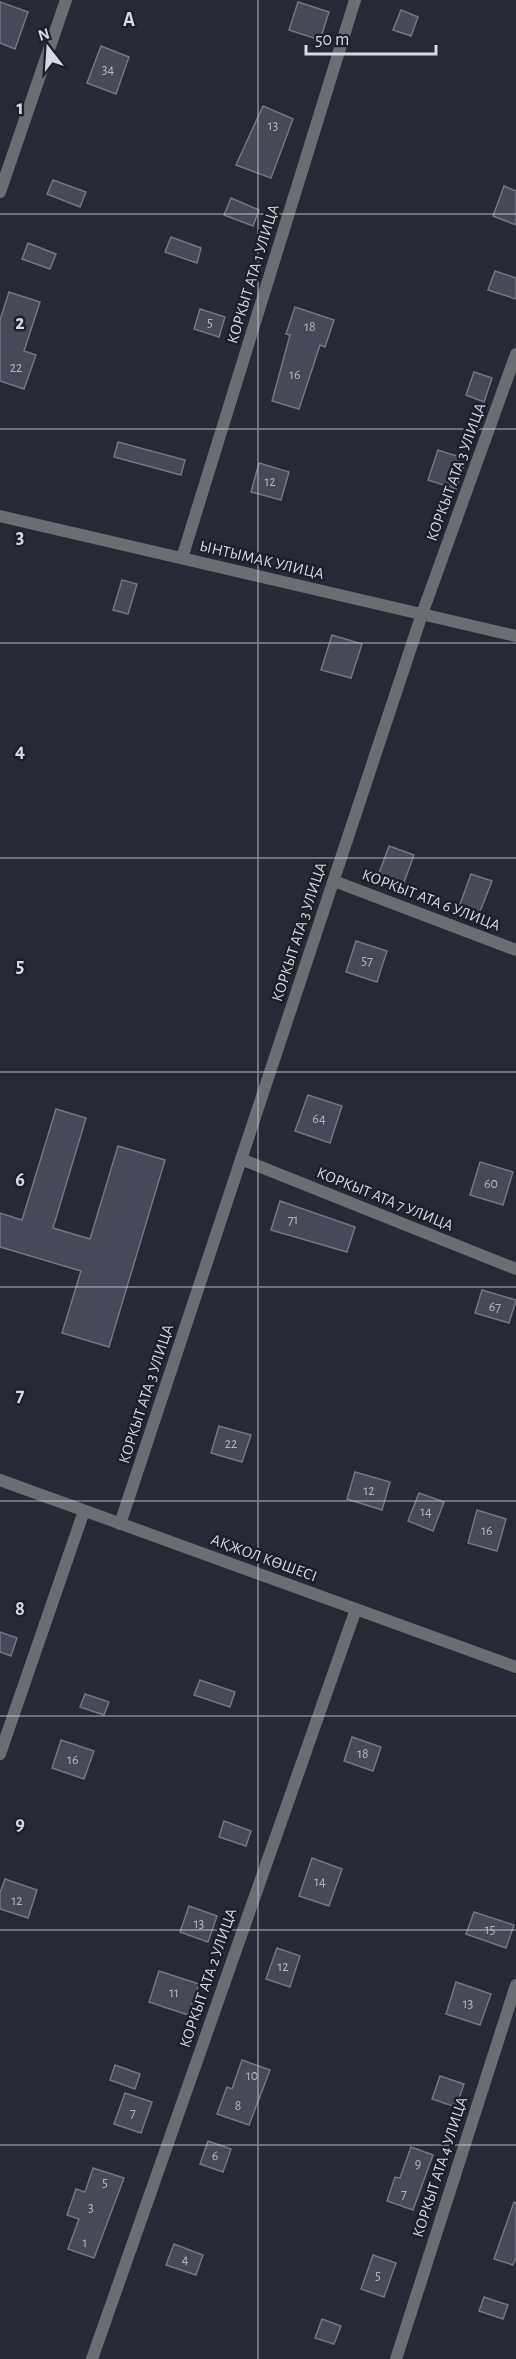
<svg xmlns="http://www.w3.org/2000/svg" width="516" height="2359" viewBox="0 0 516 2359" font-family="'Alegreya Sans',sans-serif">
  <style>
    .building { fill: #474957; stroke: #727583; stroke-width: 1.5 }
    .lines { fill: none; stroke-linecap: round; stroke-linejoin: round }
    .street { stroke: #6c6d73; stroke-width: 12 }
    .grid { fill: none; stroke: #d7d9e1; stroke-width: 1.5; stroke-opacity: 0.55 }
    .labels { text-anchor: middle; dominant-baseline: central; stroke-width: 5; stroke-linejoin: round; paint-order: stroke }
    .number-label { font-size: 14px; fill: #b3b5be }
    .street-label { font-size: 16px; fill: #d7d9e1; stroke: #1d1f2b }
    .grid-label { font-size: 20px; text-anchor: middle; font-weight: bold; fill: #d7d9e1; stroke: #1d1f2b; stroke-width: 5; stroke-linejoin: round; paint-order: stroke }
  </style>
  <rect width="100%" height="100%" fill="#272935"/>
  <g class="building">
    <path d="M 0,2 L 28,12 L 15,49 L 0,43 Z"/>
    <path d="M 298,2 L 329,12 L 320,40 L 289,30 Z"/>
    <path d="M 401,10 L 418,17 L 411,36 L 393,30 Z"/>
    <path d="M 101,46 L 129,57 L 116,94 L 87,83 Z"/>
    <path d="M 263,106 L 293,119 L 271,178 L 236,165 Z"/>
    <path d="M 53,180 L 86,192 L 80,207 L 47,194 Z"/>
    <path d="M 504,186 L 516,191 L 516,225 L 493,216 Z"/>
    <path d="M 231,198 L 259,210 L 253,226 L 224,215 Z"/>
    <path d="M 171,237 L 201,248 L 197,263 L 165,252 Z"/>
    <path d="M 28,243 L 56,254 L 50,269 L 22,259 Z"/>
    <path d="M 495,271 L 516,278 L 516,299 L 488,290 Z"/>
    <path d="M 9,292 L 40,302 L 24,351 L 36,355 L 24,389 L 0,381 L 0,320 Z"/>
    <path d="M 295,307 L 334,320 L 325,347 L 320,345 L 299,409 L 272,401 L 290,335 L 286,334 Z"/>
    <path d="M 200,309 L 225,317 L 219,337 L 194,329 Z"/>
    <path d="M 474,372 L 492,378 L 484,402 L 466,395 Z"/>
    <path d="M 118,442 L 185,460 L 181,475 L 114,457 Z"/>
    <path d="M 438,450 L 466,459 L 456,489 L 428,480 Z"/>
    <path d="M 259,463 L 289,472 L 281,500 L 251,492 Z"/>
    <path d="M 122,580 L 137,584 L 128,614 L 113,610 Z"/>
    <path d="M 332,635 L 362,644 L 351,678 L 321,670 Z"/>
    <path d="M 389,846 L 414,855 L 403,885 L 378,876 Z"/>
    <path d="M 471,874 L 492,881 L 479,914 L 459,907 Z"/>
    <path d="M 356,941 L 387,951 L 377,982 L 346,972 Z"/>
    <path d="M 308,1095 L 342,1106 L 330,1143 L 295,1131 Z"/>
    <path d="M 56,1109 L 86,1118 L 53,1228 L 90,1239 L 118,1146 L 165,1160 L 109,1347 L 62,1333 L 81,1271 L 0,1247 L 0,1213 L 22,1220 Z"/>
    <path d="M 480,1162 L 513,1172 L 503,1205 L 470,1195 Z"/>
    <path d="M 280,1201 L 355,1227 L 347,1252 L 271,1230 Z"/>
    <path d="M 482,1290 L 516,1300 L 509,1323 L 475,1313 Z"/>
    <path d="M 219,1426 L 251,1435 L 242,1462 L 211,1453 Z"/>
    <path d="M 355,1472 L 390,1482 L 382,1510 L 347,1499 Z"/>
    <path d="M 419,1493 L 444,1502 L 433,1531 L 408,1521 Z"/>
    <path d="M 477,1510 L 506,1519 L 497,1551 L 468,1543 Z"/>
    <path d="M 0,1632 L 17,1638 L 11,1656 L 0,1652 Z"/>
    <path d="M 200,1680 L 235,1692 L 230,1707 L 194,1695 Z"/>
    <path d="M 85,1694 L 109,1702 L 104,1715 L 80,1707 Z"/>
    <path d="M 352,1737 L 381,1747 L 373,1771 L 344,1761 Z"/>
    <path d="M 61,1740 L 94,1751 L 84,1779 L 52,1768 Z"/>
    <path d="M 224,1821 L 251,1831 L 246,1846 L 219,1837 Z"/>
    <path d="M 312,1858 L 342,1869 L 329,1906 L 299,1896 Z"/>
    <path d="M 5,1879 L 37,1890 L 28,1918 L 0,1909 L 0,1893 Z"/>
    <path d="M 189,1906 L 217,1916 L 208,1942 L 180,1932 Z"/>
    <path d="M 474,1912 L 514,1925 L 506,1948 L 466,1934 Z"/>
    <path d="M 277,1948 L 300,1956 L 290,1987 L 266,1979 Z"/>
    <path d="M 159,1971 L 199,1984 L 188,2015 L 149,2002 Z"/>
    <path d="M 456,1982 L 491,1994 L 480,2025 L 446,2014 Z"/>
    <path d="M 242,2060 L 270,2070 L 249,2125 L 217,2114 L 227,2087 L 232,2089 Z"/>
    <path d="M 115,2065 L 140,2074 L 135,2089 L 110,2080 Z"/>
    <path d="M 440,2076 L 464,2084 L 456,2107 L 432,2099 Z"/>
    <path d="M 125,2093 L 152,2102 L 141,2133 L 114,2124 Z"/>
    <path d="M 208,2141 L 231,2149 L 223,2172 L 200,2164 Z"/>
    <path d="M 411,2147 L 433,2155 L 413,2210 L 387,2201 L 395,2177 L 400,2178 Z"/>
    <path d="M 93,2168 L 124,2178 L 94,2258 L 68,2249 L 79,2219 L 67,2215 L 76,2189 L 85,2192 Z"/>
    <path d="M 514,2202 L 516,2203 L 516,2257 L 513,2265 L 494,2259 Z"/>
    <path d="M 174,2244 L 203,2255 L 196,2275 L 166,2265 Z"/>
    <path d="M 373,2255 L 396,2263 L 384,2297 L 361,2289 Z"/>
    <path d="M 484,2297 L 508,2305 L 503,2319 L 479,2311 Z"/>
    <path d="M 322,2319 L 341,2326 L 334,2344 L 315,2338 Z"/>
  </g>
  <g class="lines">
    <g class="street">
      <path d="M 0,192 L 66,0"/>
      <path d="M 0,516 L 516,636"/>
      <path d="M 182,558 L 355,0"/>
      <path d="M 334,881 L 516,950"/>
      <path d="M 241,1159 L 516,1269"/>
      <path d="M 0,1480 L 516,1667"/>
      <path d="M 120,1524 L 422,614 L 516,354"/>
      <path d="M 0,1754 L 84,1511"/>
      <path d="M 92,2359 L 356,1609"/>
      <path d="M 396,2359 L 516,1985"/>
    </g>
  </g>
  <path class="grid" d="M 258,0 L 258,2359M 0,214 L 516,214M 0,429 L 516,429M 0,643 L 516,643M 0,858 L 516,858M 0,1072 L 516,1072M 0,1287 L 516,1287M 0,1501 L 516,1501M 0,1716 L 516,1716M 0,1930 L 516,1930M 0,2145 L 516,2145"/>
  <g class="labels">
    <g class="number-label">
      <text x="108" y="70">34</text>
      <text x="273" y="126">13</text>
      <text x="210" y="323">5</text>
      <text x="310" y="327">18</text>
      <text x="16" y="368">22</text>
      <text x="295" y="375">16</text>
      <text x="270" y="482">12</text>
      <text x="367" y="961">57</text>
      <text x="319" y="1119">64</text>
      <text x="491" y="1184">60</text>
      <text x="293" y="1220">71</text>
      <text x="495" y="1307">67</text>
      <text x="231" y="1444">22</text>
      <text x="369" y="1491">12</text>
      <text x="426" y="1512">14</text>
      <text x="487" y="1531">16</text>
      <text x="363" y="1754">18</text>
      <text x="73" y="1760">16</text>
      <text x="320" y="1882">14</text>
      <text x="17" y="1901">12</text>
      <text x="199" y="1924">13</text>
      <text x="490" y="1930">15</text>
      <text x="283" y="1967">12</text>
      <text x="174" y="1993">11</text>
      <text x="468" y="2004">13</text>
      <text x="252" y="2076">10</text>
      <text x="238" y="2106">8</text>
      <text x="133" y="2113">7</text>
      <text x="215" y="2156">6</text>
      <text x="418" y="2164">9</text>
      <text x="105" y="2183">5</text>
      <text x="404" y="2194">7</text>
      <text x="91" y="2208">3</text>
      <text x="85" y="2243">1</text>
      <text x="185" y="2260">4</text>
      <text x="378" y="2276">5</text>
    </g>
    <g class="street-label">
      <text transform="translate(253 274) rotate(-73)">КОРКЫТ АТА 1 УЛИЦА</text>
      <text transform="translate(456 472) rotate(-70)">КОРКЫТ АТА 3 УЛИЦА</text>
      <text transform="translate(262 560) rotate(13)">ЫНТЫМАК УЛИЦА</text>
      <text transform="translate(431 900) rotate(21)">КОРКЫТ АТА 6 УЛИЦА</text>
      <text transform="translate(299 932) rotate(-72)">КОРКЫТ АТА 3 УЛИЦА</text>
      <text transform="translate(385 1199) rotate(22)">КОРКЫТ АТА 7 УЛИЦА</text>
      <text transform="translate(146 1394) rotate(-72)">КОРКЫТ АТА 3 УЛИЦА</text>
      <text transform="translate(264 1558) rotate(20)">АҚЖОЛ КӨШЕСІ</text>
      <text transform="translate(208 1978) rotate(-71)">КОРКЫТ АТА 2 УЛИЦА</text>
      <text transform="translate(440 2167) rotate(-72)">КОРКЫТ АТА 4 УЛИЦА</text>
    </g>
  </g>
  <g class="grid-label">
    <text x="129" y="26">A</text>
    <text x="20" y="114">1</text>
    <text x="20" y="329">2</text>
    <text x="20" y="543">3</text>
    <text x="20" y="757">4</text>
    <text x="20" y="972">5</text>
    <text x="20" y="1186">6</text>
    <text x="20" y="1401">7</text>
    <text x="20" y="1615">8</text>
    <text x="20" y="1830">9</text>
  </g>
  <g transform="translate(48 48) rotate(343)" stroke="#1d1f2b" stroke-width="4.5" paint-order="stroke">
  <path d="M0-4.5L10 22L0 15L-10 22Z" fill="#d7d9e1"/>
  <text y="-9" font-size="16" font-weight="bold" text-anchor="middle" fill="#d7d9e1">N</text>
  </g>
  <path d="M306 45v9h130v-9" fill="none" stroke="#d7d9e1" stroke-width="3"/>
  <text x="315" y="45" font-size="18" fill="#d7d9e1" stroke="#1d1f2b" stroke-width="4.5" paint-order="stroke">50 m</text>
</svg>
